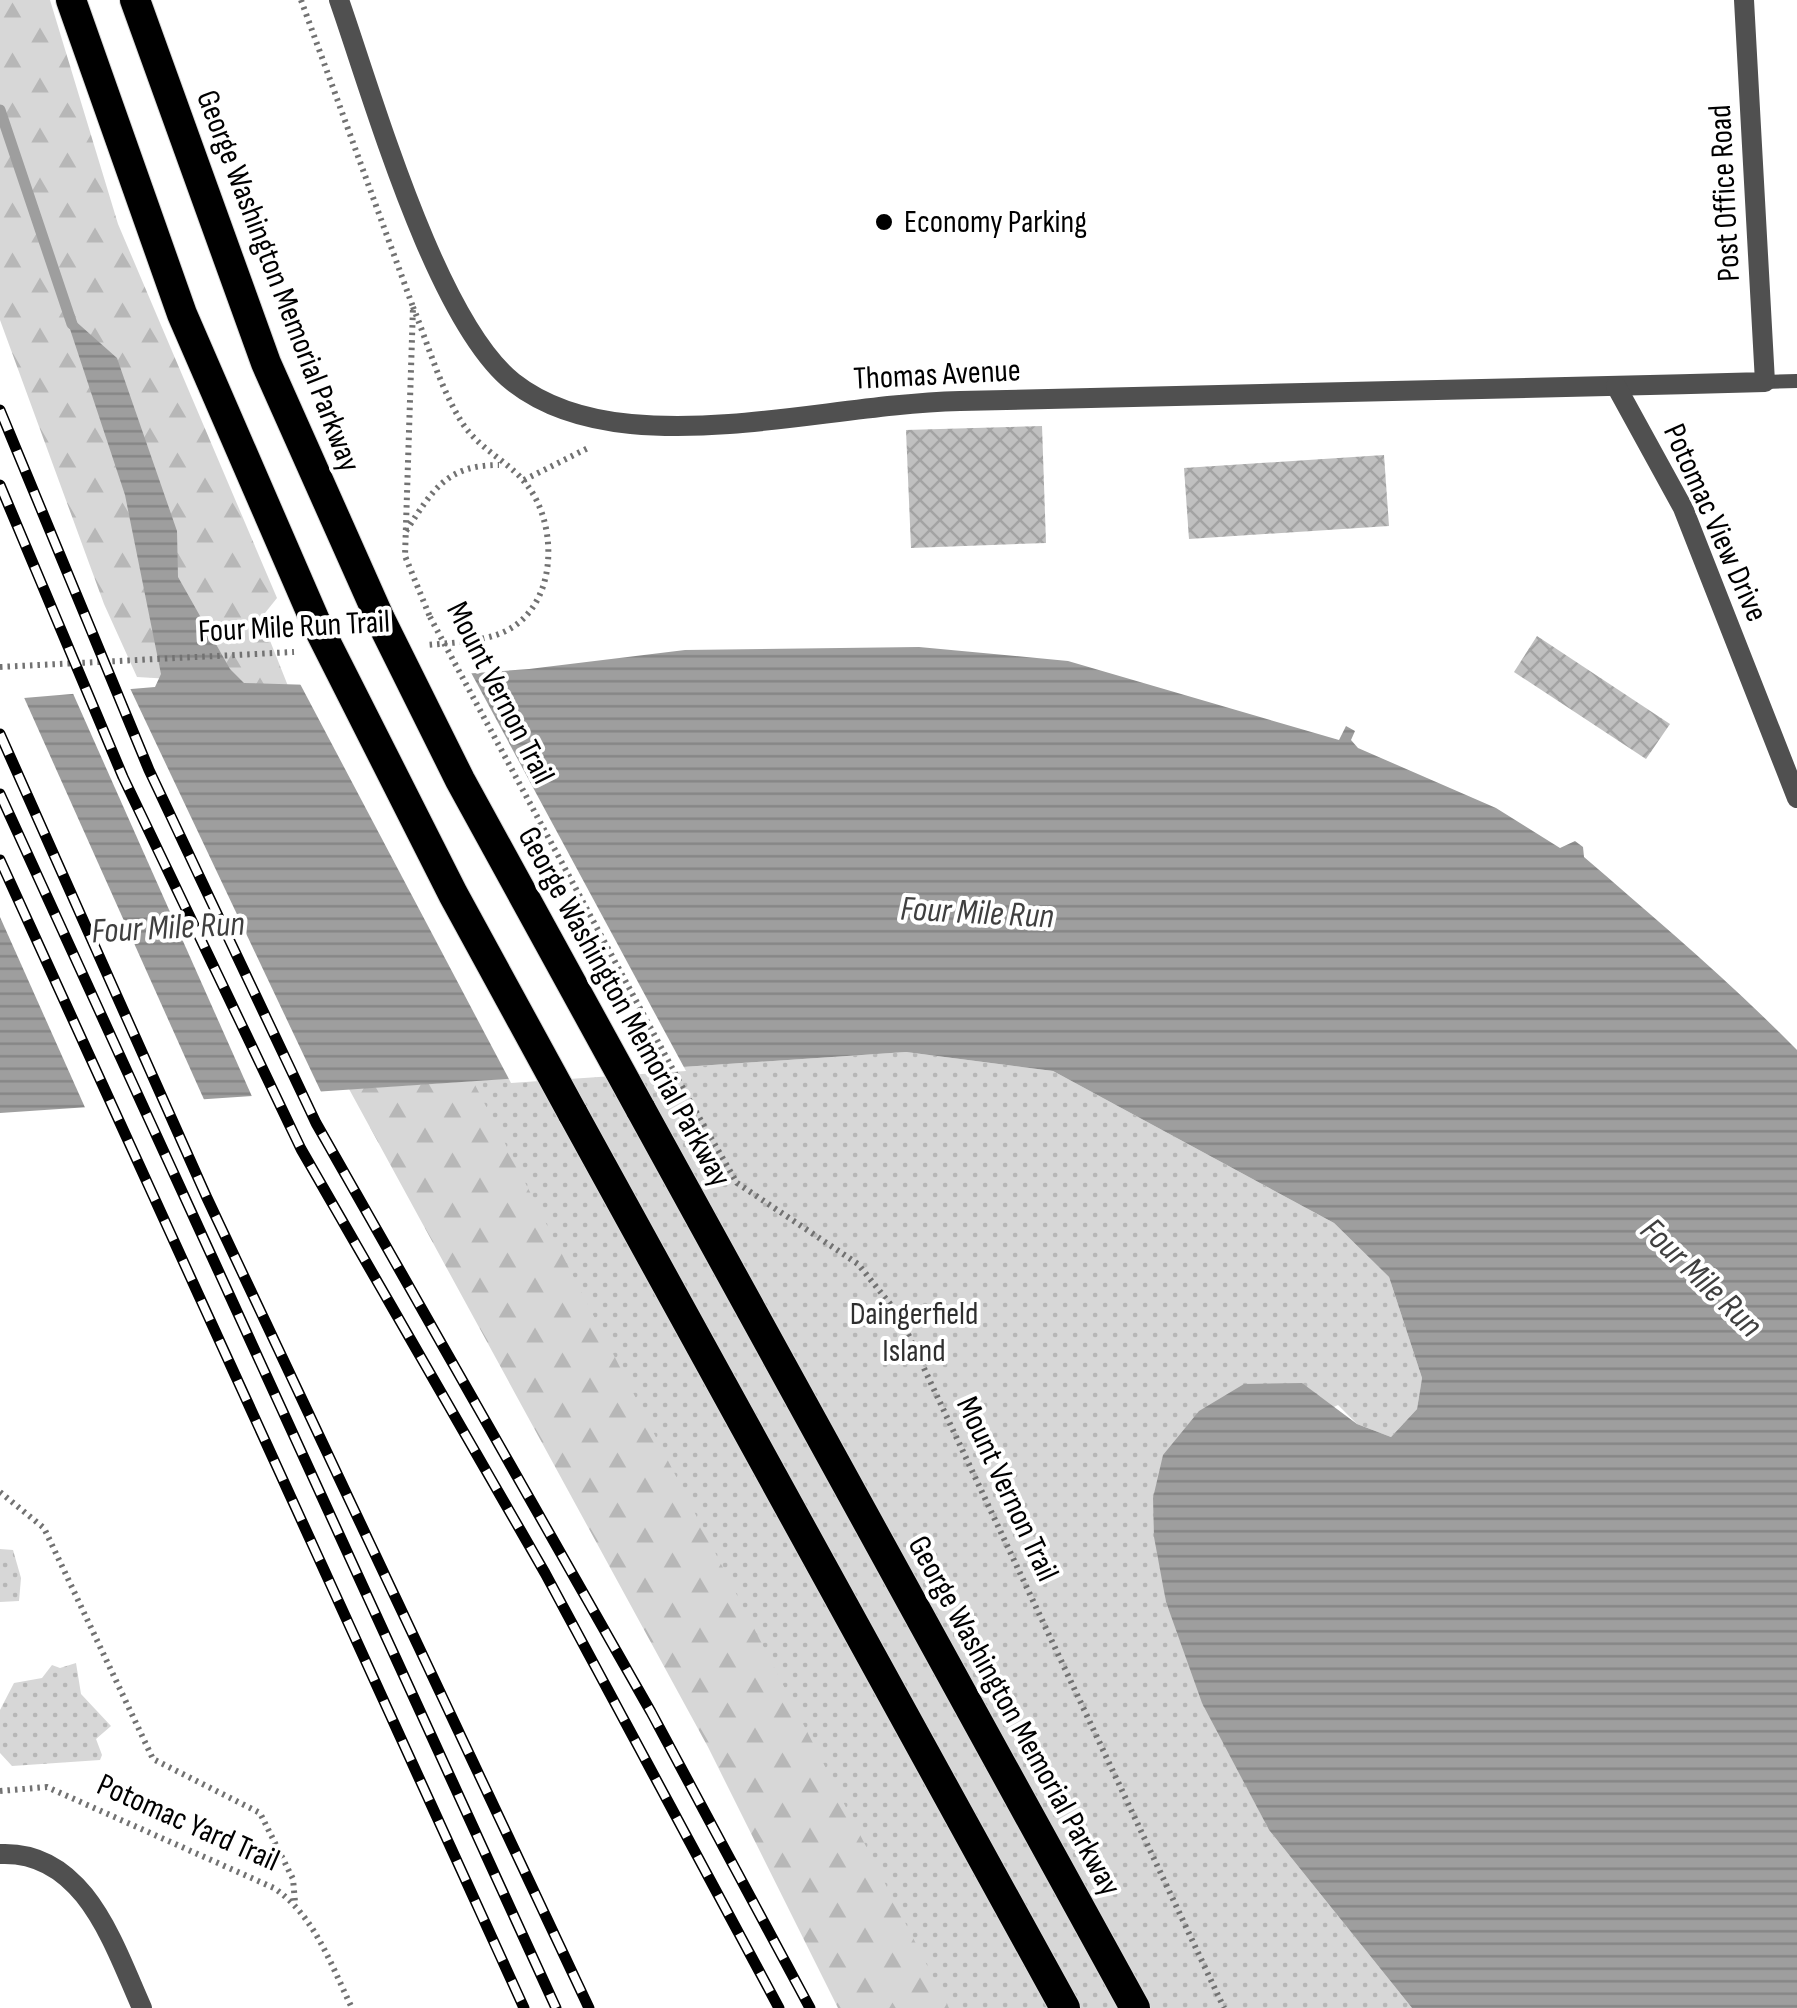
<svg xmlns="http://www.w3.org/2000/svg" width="1797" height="2008" viewBox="0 0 1797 2008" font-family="'Sofia Sans Condensed',sans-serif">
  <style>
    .forest { fill: url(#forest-firs) }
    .park { fill: url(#park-dots) }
    .water { fill: url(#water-rules) }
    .pier { fill: #fff }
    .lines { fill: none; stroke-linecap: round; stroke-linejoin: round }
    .stream { stroke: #9e9e9e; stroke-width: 11 }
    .building { fill: url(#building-cross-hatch) }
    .motorway-casing { stroke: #dbdbdb; stroke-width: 32 }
    .path { stroke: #727272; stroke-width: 6; stroke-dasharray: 2.5 5; stroke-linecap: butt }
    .service { stroke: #505050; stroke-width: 14 }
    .minor { stroke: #505050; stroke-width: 20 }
    .motorway { stroke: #000; stroke-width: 30 }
    .rail-casing { stroke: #000; stroke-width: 11 }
    .rail { stroke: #fff; stroke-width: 8; stroke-dasharray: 22; stroke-linecap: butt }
    .motorway-bridge-casing { stroke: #dbdbdb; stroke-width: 32; stroke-linecap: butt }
    .path-bridge { stroke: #727272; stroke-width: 6; stroke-dasharray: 2.5 5; stroke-linecap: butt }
    .motorway-bridge { stroke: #000; stroke-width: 30 }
    .poi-dot { fill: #000; stroke: #fff; stroke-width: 4 }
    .labels { text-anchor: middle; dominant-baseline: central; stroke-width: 8; stroke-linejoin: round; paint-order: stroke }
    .street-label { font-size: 32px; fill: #000; stroke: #fff }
    .poi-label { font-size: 32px; fill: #000; stroke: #fff; text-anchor: start }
    .park-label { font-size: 32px; fill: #2e2e2e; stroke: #fff }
    .water-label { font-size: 35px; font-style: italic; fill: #3f3f3f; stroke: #fff }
  </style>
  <defs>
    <pattern id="forest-firs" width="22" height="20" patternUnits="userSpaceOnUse" patternTransform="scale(2.5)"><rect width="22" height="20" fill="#d7d7d7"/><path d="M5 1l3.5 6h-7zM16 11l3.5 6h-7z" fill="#b7b7b7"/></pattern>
    <pattern id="park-dots" width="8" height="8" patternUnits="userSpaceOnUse" patternTransform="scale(2.5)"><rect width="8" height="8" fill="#d7d7d7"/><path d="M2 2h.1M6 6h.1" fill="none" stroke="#b7b7b7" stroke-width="1.8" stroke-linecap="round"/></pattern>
    <pattern id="water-rules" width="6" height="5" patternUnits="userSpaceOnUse" patternTransform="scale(2.5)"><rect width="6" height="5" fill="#9e9e9e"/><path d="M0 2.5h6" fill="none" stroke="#868686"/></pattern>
    <pattern id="building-cross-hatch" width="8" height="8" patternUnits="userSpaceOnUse" patternTransform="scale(2.5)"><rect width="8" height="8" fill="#c0c0c0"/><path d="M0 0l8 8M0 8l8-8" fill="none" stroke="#a3a3a3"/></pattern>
  </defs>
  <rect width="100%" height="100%" fill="#fff"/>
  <g class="forest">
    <path d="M 0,0 L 50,0 L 118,224 L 277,598 L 261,618 L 288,686 L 137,677 L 104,604 L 0,320 Z"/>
    <path d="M 519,1078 L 1013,2008 L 838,2008 L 708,1747 L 349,1089 Z"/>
  </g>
  <g class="park">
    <path d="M 906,1052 L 1053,1071 L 1334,1223 L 1389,1277 L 1422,1378 L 1417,1409 L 1391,1437 L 1357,1424 L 1338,1405 L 1153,1498 L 1166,1602 L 1240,1774 L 1269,1830 L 1412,2008 L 949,2008 L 473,1081 Z"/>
    <path d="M 0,1549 L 13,1550 L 21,1578 L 19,1601 L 0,1602 Z"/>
    <path d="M 76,1663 L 81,1694 L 111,1726 L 96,1739 L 102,1755 L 100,1760 L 12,1766 L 0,1753 L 0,1710 L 14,1683 L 42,1678 L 52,1665 L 60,1668 Z"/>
  </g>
  <path class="water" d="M 64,311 L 117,358 L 177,531 L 178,577 L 230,669 L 244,683 L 312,685 L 529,669 L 685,650 L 919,647 L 1068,661 L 1339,740 L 1346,726 L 1355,731 L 1351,740 L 1358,748 L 1496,808 L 1560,848 L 1575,841 L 1583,847 L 1584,857 C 1657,920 1729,981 1797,1050 L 1797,2008 L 1412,2008 L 1269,1830 L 1202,1703 L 1166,1602 L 1154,1537 L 1153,1498 L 1163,1455 L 1199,1411 L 1244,1384 L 1302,1383 L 1357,1424 L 1391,1437 L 1417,1409 L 1422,1378 L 1389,1277 L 1334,1223 L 1053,1071 L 906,1052 L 0,1113 L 0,700 L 155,687 L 161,674 L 125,495 Z"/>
  <g class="pier">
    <path d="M 468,667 L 686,1071 L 511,1083 L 298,680 L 357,669 Z"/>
    <path d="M 128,684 L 323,1096 L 254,1101 L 71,689 Z"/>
    <path d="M 22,693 L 206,1104 L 87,1112 L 0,917 L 0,695 Z"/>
  </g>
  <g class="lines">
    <path class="stream" d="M 0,110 L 72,324"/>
  </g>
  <g class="building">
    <path d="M 1042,426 L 1046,543 L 911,548 L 906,430 Z"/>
    <path d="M 1384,455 L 1389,526 L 1189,539 L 1184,468 Z"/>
    <path d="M 1537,636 L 1670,724 L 1646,759 L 1514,672 Z"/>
  </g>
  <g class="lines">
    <g class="motorway-casing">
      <g id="motorway">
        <path d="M 71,0 L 182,314 L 316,623"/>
        <path d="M 135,0 L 266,363 L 380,619"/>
        <path d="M 640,1108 L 1135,2008"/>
        <path d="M 572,1112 L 1065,2008"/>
      </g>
    </g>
    <g class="path">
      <path d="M 301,0 L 413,307 L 405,556 L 430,617"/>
      <path d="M 413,307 C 428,344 440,387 461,421 C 479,450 509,461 527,485 C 561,529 557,615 496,635 C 475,642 449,643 427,645"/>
      <path d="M 524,480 L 590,447"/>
      <path d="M 406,531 C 433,490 446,465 499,465"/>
      <path d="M 0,667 L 294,652"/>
      <path d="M 692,1105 L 737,1183 L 858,1264 L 899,1315 L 1224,2008"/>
      <path d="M 0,1492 L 44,1528 L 153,1759 L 260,1813 L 293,1879 L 295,1902"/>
      <path d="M 0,1791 L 47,1787 L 274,1888 C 315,1916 331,1965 352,2008"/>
    </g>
    <path class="service" d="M 1765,382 L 1797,381"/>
    <g class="minor">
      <path d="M 339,0 C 373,97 436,321 513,382 C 546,408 590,420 631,424 C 740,434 851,404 960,401 C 1229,393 1497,390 1765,382 L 1744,0"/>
      <path d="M 1616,386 L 1683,508 L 1797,798"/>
      <path d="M 0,1854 C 85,1850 114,1946 142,2008"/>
    </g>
    <use href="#motorway" class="motorway"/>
    <g class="rail-casing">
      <g id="rail">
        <path d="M 0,410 L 149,770 L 316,1123 L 651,1712 L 810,2008"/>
        <path d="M 0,485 L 123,777 L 301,1149 L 545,1573 L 779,2008"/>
        <path d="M 0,734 L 207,1198 L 589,2008"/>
        <path d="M 0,794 L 556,2008"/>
        <path d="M 0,860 L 524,2008"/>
      </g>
    </g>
    <use href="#rail" class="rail"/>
    <g class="motorway-bridge-casing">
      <g id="motorway-bridge">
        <path d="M 380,619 L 460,780 L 640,1108"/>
        <path d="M 316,623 L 453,894 L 572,1112"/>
      </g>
    </g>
    <path class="path-bridge" d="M 430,617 L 692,1105"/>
    <use href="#motorway-bridge" class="motorway-bridge"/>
  </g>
  <circle class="poi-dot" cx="884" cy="222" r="10"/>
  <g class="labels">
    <g class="street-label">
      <text transform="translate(1725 193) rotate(-93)">Post Office Road</text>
      <text transform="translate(278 281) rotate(69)">George Washington Memorial Parkway</text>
      <text transform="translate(937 375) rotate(-3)">Thomas Avenue</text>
      <text transform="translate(1715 523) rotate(66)">Potomac View Drive</text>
      <text transform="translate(294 627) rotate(-3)">Four Mile Run Trail</text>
      <text transform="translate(500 693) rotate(63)">Mount Vernon Trail</text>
      <text transform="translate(624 1007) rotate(61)">George Washington Memorial Parkway</text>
      <text transform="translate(1007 1489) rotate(65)">Mount Vernon Trail</text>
      <text transform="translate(1014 1716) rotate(61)">George Washington Memorial Parkway</text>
      <text transform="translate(188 1823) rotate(24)">Potomac Yard Trail</text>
    </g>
    <g class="poi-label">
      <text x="904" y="222">Economy Parking</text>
    </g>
    <g class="park-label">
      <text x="914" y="1314">Daingerfield<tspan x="914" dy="37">Island</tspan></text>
    </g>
    <g class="water-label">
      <text transform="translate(977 913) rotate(3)">Four Mile Run</text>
      <text transform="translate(168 928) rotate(-3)">Four Mile Run</text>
      <text transform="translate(1701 1278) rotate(44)">Four Mile Run</text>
    </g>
  </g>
</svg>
